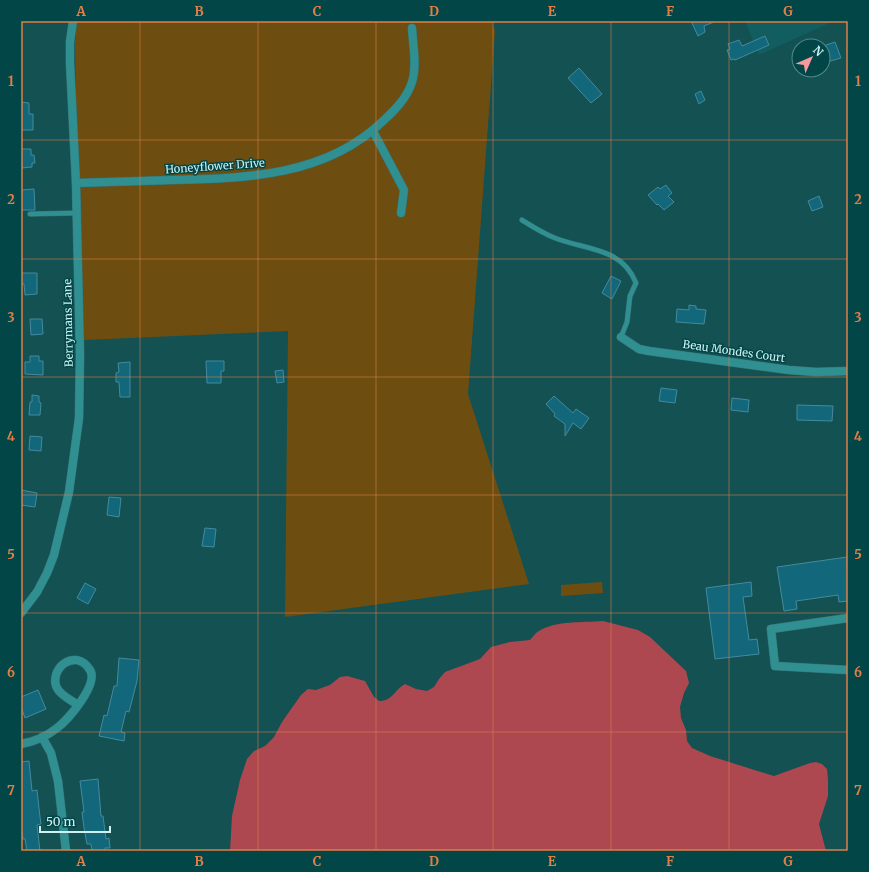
<svg xmlns="http://www.w3.org/2000/svg" width="869" height="872" viewBox="0 0 869 872" font-family="Merriweather,serif">
  <style>
    .built { fill: #115d5f }
    .green { fill: #6e4e10 }
    .water { fill: #ae4850 }
    .building { fill: #13677a; stroke: #448a9d }
    .lines { fill: none; stroke-linecap: round; stroke-linejoin: round }
    .service-casing { stroke: #387173; stroke-width: 5.5 }
    .minor-casing { stroke: #387173; stroke-width: 9 }
    .tertiary-casing { stroke: #387173; stroke-width: 9 }
    .service { stroke: #2f8f91; stroke-width: 4.5 }
    .minor { stroke: #2f8f91; stroke-width: 8 }
    .tertiary { stroke: #2f8f91; stroke-width: 8 }
    .grid { fill: none; stroke: #e17f46; stroke-width: 1; stroke-opacity: 0.55 }
    .labels { text-anchor: middle; dominant-baseline: central; stroke-width: 3; stroke-linejoin: round; paint-order: stroke }
    .street-label { font-size: 11px; fill: #cdf1f2; stroke: #024648 }
    .neatline { fill: none; stroke: #e17f46; stroke-width: 1.5 }
    .grid-label { font-size: 13px; text-anchor: middle; font-weight: bold; fill: #e17f46 }
  </style>
  <rect width="100%" height="100%" fill="#135153"/>
  <path class="built" d="M 745,21 L 834,21 L 759,55 Z"/>
  <g class="green">
    <path d="M 77,21 L 492,21 L 495,31 L 468,394 L 529,584 L 285,617 L 288,331 L 84,340 L 76,118 L 75,42 Z"/>
    <path d="M 602,582 L 603,593 L 561,596 L 561,585 Z"/>
  </g>
  <path class="water" d="M 603,621 L 638,630 L 650,637 L 686,671 L 689,683 L 684,693 L 680,707 L 681,718 L 686,730 L 687,741 L 692,748 L 710,756 L 774,776 L 810,763 L 816,762 L 822,764 L 827,769 L 828,780 L 828,796 L 819,824 L 826,851 L 230,851 L 232,816 L 240,780 L 247,759 L 254,751 L 265,746 L 274,737 L 282,722 L 301,695 L 308,689 L 316,690 L 330,685 L 340,677 L 347,676 L 365,681 L 374,697 L 379,701 C 393,701 394,690 405,684 L 416,689 L 427,691 L 434,687 L 439,679 L 445,672 L 480,659 L 491,647 L 510,642 L 530,640 C 533,637 535,633 539,631 C 557,620 583,623 603,621 Z"/>
  <g class="building">
    <path d="M 691,21 L 716,21 L 704,26 L 705,32 L 698,36 Z"/>
    <path d="M 765,36 L 769,45 L 735,60 L 734,59 L 731,60 L 727,50 L 730,49 L 728,44 L 739,40 L 742,46 Z"/>
    <path d="M 835,42 L 841,58 L 823,63 L 823,46 Z"/>
    <path d="M 579,68 L 602,94 L 591,103 L 568,78 Z"/>
    <path d="M 701,91 L 705,100 L 699,104 L 695,94 Z"/>
    <path d="M 21,102 L 29,103 L 29,114 L 33,114 L 33,130 L 21,130 Z"/>
    <path d="M 21,149 L 31,149 L 31,155 L 34,155 L 35,163 L 32,163 L 32,167 L 22,168 Z"/>
    <path d="M 666,185 L 672,193 L 668,196 L 674,202 L 664,210 L 658,204 L 657,205 L 648,195 L 658,187 L 660,189 Z"/>
    <path d="M 34,189 L 35,210 L 21,210 L 21,190 Z"/>
    <path d="M 819,196 L 823,207 L 812,211 L 808,201 Z"/>
    <path d="M 21,273 L 37,273 L 37,294 L 25,295 L 24,284 L 21,284 Z"/>
    <path d="M 611,276 L 621,281 L 612,299 L 602,293 Z"/>
    <path d="M 689,305 L 696,306 L 696,309 L 706,310 L 704,324 L 676,322 L 677,309 L 689,310 Z"/>
    <path d="M 30,319 L 42,319 L 43,334 L 31,335 Z"/>
    <path d="M 30,356 L 39,356 L 39,361 L 43,361 L 43,375 L 25,374 L 25,362 L 30,362 Z"/>
    <path d="M 206,361 L 224,361 L 224,371 L 221,371 L 221,383 L 207,383 Z"/>
    <path d="M 130,362 L 130,397 L 120,397 L 119,382 L 116,382 L 116,373 L 119,372 L 118,363 Z"/>
    <path d="M 283,370 L 284,382 L 277,383 L 275,371 Z"/>
    <path d="M 661,388 L 677,390 L 675,403 L 659,401 Z"/>
    <path d="M 32,395 L 39,396 L 39,402 L 41,403 L 40,415 L 29,415 L 30,402 L 32,402 Z"/>
    <path d="M 554,396 L 573,413 L 576,409 L 589,418 L 581,429 L 573,423 L 565,436 L 565,424 L 554,416 L 555,414 L 546,404 Z"/>
    <path d="M 732,398 L 749,400 L 748,412 L 731,410 Z"/>
    <path d="M 797,405 L 833,406 L 832,421 L 797,420 Z"/>
    <path d="M 30,436 L 42,437 L 41,451 L 29,450 Z"/>
    <path d="M 21,490 L 37,493 L 35,507 L 21,505 Z"/>
    <path d="M 109,497 L 121,498 L 119,517 L 107,515 Z"/>
    <path d="M 205,528 L 216,529 L 214,547 L 202,546 Z"/>
    <path d="M 847,557 L 848,601 L 839,602 L 838,595 L 796,601 L 797,609 L 784,611 L 777,567 Z"/>
    <path d="M 751,582 L 752,596 L 743,597 L 749,640 L 757,639 L 759,654 L 715,659 L 706,588 Z"/>
    <path d="M 85,583 L 96,589 L 88,604 L 77,598 Z"/>
    <path d="M 119,658 L 139,660 L 137,681 L 129,712 L 126,711 L 121,732 L 125,733 L 124,741 L 99,736 L 104,715 L 107,716 L 114,686 L 117,686 Z"/>
    <path d="M 38,690 L 46,709 L 25,718 L 21,707 L 21,697 Z"/>
    <path d="M 29,761 L 32,791 L 37,790 L 40,817 L 41,824 L 37,825 L 40,851 L 27,851 L 25,839 L 23,839 L 21,824 L 21,762 Z"/>
    <path d="M 98,779 L 101,816 L 103,816 L 106,839 L 109,838 L 110,848 L 105,848 L 106,851 L 92,851 L 91,844 L 87,844 L 84,828 L 82,812 L 84,812 L 80,781 Z"/>
  </g>
  <g class="lines">
    <g class="service-casing">
      <g id="service">
        <path d="M 30,214 L 77,213"/>
        <path d="M 522,220 C 533,227 542,233 555,238 C 585,250 622,247 636,283 L 630,296 L 627,322 L 621,337"/>
      </g>
    </g>
    <g class="minor-casing">
      <g id="minor">
        <path d="M 373,131 L 404,190 L 401,213"/>
        <path d="M 76,183 C 109,182 141,181 173,180 C 248,178 326,176 383,121 C 395,110 407,98 412,82 C 417,66 413,45 412,28"/>
        <path d="M 621,337 L 639,349 L 649,351 L 789,370 L 816,372 L 848,371"/>
        <path d="M 848,618 L 771,629 L 775,666 L 848,670"/>
        <path d="M 42,737 L 51,753 L 58,781 L 66,851"/>
        <path d="M 21,744 C 33,742 47,736 57,728 C 68,720 99,684 90,670 C 75,646 48,670 57,688 C 60,695 71,700 78,705"/>
      </g>
    </g>
    <g class="tertiary-casing">
      <path id="tertiary" d="M 21,613 L 37,592 L 47,573 L 54,555 L 69,492 L 79,418 L 80,354 L 76,183 L 70,63 L 70,42 L 73,21"/>
    </g>
    <use href="#service" class="service"/>
    <use href="#minor" class="minor"/>
    <use href="#tertiary" class="tertiary"/>
  </g>
  <path class="grid" d="M 140,21 L 140,851M 258,21 L 258,851M 376,21 L 376,851M 493,21 L 493,851M 611,21 L 611,851M 729,21 L 729,851M 21,140 L 848,140M 21,259 L 848,259M 21,377 L 848,377M 21,495 L 848,495M 21,613 L 848,613M 21,732 L 848,732"/>
  <g class="labels">
    <g class="street-label">
      <text transform="translate(215 166) rotate(-4)">Honeyflower Drive</text>
      <text transform="translate(68 323) rotate(-91)">Berrymans Lane</text>
      <text transform="translate(734 351) rotate(8)">Beau Mondes Court</text>
    </g>
  </g>
  <rect width="869" height="872" fill="none" stroke="#024648" stroke-width="44"/>
  <g transform="translate(811 58) rotate(45)"><circle r="19" fill="#024648" stroke="#538a8c"/>
  <path d="M0-3L7 15L0 10L-7 15Z" fill="#f59b9d"/>
  <text y="-6" font-size="11" font-weight="bold" text-anchor="middle" fill="#cdf1f2">N</text>
  </g>
  <path d="M40 826v6h70v-6" fill="none" stroke="#cdf1f2" stroke-width="2"/>
  <text x="46" y="826" font-size="12" fill="#cdf1f2" stroke="#024648" stroke-width="3" paint-order="stroke">50 m</text>
  <rect x="22" y="22" width="825" height="828" class="neatline"/>
  <g class="grid-label">
    <text x="81" y="16">A</text>
    <text x="199" y="16">B</text>
    <text x="317" y="16">C</text>
    <text x="434" y="16">D</text>
    <text x="552" y="16">E</text>
    <text x="670" y="16">F</text>
    <text x="788" y="16">G</text>
    <text x="11" y="86">1</text>
    <text x="858" y="86">1</text>
    <text x="11" y="204">2</text>
    <text x="858" y="204">2</text>
    <text x="11" y="322">3</text>
    <text x="858" y="322">3</text>
    <text x="11" y="441">4</text>
    <text x="858" y="441">4</text>
    <text x="11" y="559">5</text>
    <text x="858" y="559">5</text>
    <text x="11" y="677">6</text>
    <text x="858" y="677">6</text>
    <text x="11" y="795">7</text>
    <text x="858" y="795">7</text>
    <text x="81" y="866">A</text>
    <text x="199" y="866">B</text>
    <text x="317" y="866">C</text>
    <text x="434" y="866">D</text>
    <text x="552" y="866">E</text>
    <text x="670" y="866">F</text>
    <text x="788" y="866">G</text>
  </g>
</svg>
